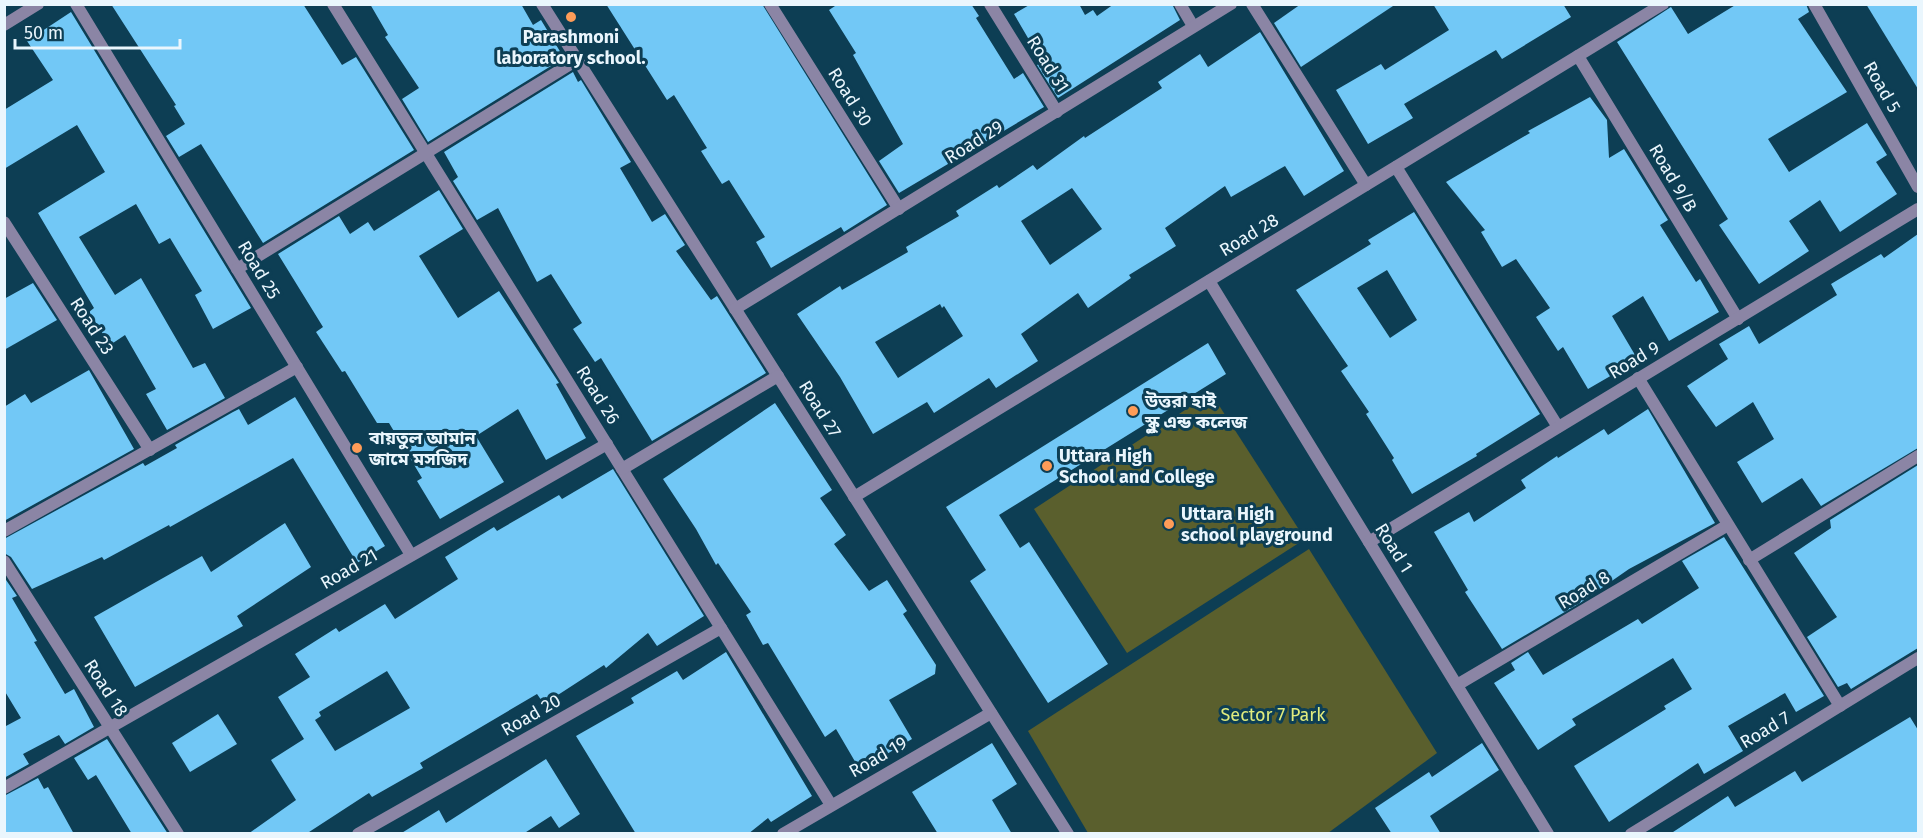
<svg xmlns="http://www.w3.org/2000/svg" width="1923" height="838" viewBox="0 0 1923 838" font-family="'Fira Sans','Noto Sans Bengali',sans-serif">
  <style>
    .green { fill: #5a5f2d }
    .building { fill: #72c8f6; fill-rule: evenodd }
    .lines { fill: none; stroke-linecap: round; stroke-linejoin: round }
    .street { stroke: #8b85a5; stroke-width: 12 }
    .poi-dot { fill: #fe9c58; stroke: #0d3e54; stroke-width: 2 }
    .labels { text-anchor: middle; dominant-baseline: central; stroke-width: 6; stroke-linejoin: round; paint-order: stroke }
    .poi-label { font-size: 18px; font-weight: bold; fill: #eaf6fd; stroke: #0d3e54; text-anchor: start }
    .street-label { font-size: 18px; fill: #eaf6fd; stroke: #0d3e54 }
    .park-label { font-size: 18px; fill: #e1ec7d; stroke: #0d3e54 }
  </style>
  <rect width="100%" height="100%" fill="#0d3e54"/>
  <g class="green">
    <path d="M 1211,393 L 1305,539 L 1127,653 L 1034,509 Z"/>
    <path d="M 1309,549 L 1437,753 L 1328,833 L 1088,833 L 1028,731 Z"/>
  </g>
  <g class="building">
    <path d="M 111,4 L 303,4 L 342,65 L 356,57 L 414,150 L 263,243 L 201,144 L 179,157 L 166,136 L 185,124 L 174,106 L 176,105 Z"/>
    <path d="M 370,4 L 521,4 L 533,25 L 541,20 L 564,58 L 428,142 L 402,99 L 419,88 L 385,37 L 388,35 Z"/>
    <path d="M 606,4 L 762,4 L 887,205 L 844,232 L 841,227 L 771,268 L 756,242 L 765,237 L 729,180 L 722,184 L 701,151 L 707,148 L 674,95 L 667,100 Z"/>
    <path d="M 838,4 L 971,4 L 979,16 L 976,18 L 1014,79 L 1023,73 L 1044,107 L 899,193 L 879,161 L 903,144 L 853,55 L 856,53 L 829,10 Z"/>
    <path d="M 1031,4 L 1079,4 L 1085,15 L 1093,10 L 1097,16 L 1114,4 L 1172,4 L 1180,20 L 1058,98 L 1037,65 L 1042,62 L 1014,14 Z"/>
    <path d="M 1301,4 L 1396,4 L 1301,67 L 1274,23 Z"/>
    <path d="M 1433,4 L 1563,4 L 1571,17 L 1502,59 L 1496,50 L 1404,104 L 1413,118 L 1368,144 L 1336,90 L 1381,64 L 1385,70 L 1449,30 Z"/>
    <path d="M 1737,4 L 1806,4 L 1809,12 L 1798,19 L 1847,92 L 1768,139 L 1789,172 L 1867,123 L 1887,155 L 1876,162 L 1897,194 L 1840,232 L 1820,200 L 1789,221 L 1809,251 L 1759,284 L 1719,225 L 1728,219 L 1617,42 L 1671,7 L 1688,34 Z"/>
    <path d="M 1866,4 L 1918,4 L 1918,89 Z"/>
    <path d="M 71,12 L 251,308 L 213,329 L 195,295 L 202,291 L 170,238 L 159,244 L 136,204 L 79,237 L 115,295 L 141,278 L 193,368 L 205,363 L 225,398 L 167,430 L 146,394 L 156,389 L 125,335 L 110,345 L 89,312 L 94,308 L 38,213 L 105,172 L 77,125 L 4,169 L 4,110 L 53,80 L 27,41 Z"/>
    <path d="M 1260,32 L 1344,171 L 1304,196 L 1285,166 L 1231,197 L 1225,186 L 1165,228 L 1176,246 L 1129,275 L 1131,278 L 1088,308 L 1078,293 L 1021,334 L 1038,361 L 996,388 L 989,378 L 934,413 L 927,402 L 873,434 L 840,377 L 797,314 L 840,286 L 842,290 L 908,252 L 906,247 L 959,216 L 956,211 L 997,185 L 999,188 L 1033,165 L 1037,170 L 1084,136 L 1085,138 L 1162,88 L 1158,82 L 1200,54 L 1208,67 ZM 1072,188 L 1102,229 L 1050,265 L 1021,221 ZM 940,304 L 942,308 L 944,306 L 963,336 L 898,378 L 875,342 Z"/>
    <path d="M 573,72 L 578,82 L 581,80 L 631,162 L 620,168 L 652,222 L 665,214 L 685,245 L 676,251 L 711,300 L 717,296 L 766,373 L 652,441 L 601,358 L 595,362 L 573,329 L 582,323 L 551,274 L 537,282 L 498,208 L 477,220 L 453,181 L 458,177 L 444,152 Z"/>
    <path d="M 1590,97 L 1607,120 L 1609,158 L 1624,149 L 1668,220 L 1660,225 L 1696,282 L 1700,279 L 1719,312 L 1669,341 L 1643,296 L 1612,316 L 1638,360 L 1588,389 L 1563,347 L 1558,351 L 1536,317 L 1550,308 L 1516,259 L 1502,267 L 1481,232 L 1485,230 L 1446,182 L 1530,133 L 1528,131 Z"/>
    <path d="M 439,190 L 463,229 L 419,256 L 458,318 L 499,291 L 559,383 L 556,384 L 586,438 L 546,460 L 518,409 L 476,436 L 504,482 L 440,519 L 417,481 L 422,478 L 389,423 L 377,423 L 345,371 L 342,372 L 316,332 L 323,327 L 278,254 L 339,216 L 350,234 L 368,222 L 374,231 Z"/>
    <path d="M 1414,212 L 1540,414 L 1476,454 L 1477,456 L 1412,494 L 1392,460 L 1394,458 L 1366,414 L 1369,412 L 1341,371 L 1348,366 L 1296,290 L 1371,244 L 1368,240 ZM 1387,270 L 1417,320 L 1390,338 L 1357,288 Z"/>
    <path d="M 1918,234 L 1918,448 L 1821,506 L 1802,478 L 1762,503 L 1737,462 L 1774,439 L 1753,402 L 1716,427 L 1687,386 L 1728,359 L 1719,344 L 1749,326 L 1759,344 L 1837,295 L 1831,284 L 1881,254 L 1884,258 Z"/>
    <path d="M 33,283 L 57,320 L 4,350 L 4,299 Z"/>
    <path d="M 1208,343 L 1226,374 L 999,515 L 1020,548 L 1029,542 L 1108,664 L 1048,703 L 970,581 L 986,570 L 946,507 Z"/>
    <path d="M 89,370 L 134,449 L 4,521 L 4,407 L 25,394 L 31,403 Z"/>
    <path d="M 295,397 L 385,546 L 357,563 L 293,458 L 170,527 L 169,525 L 104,560 L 102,557 L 32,589 L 11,557 L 4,553 L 4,539 L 143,463 L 145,466 L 177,448 L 175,445 L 233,412 L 239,409 L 248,425 Z"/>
    <path d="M 775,403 L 832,490 L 820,498 L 846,535 L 834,544 L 869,591 L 887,580 L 907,611 L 903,614 L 936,665 L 935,674 L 889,700 L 912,739 L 860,770 L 836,729 L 825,737 L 768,643 L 763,645 L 746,615 L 751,612 L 718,563 L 716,565 L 696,529 L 663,479 Z"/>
    <path d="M 1648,409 L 1715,523 L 1629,569 L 1580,603 L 1502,649 L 1465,592 L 1468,590 L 1434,532 L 1469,512 L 1474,522 L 1526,488 L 1521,480 L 1557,456 L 1558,458 L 1604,429 L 1608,435 Z"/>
    <path d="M 1918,465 L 1918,648 L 1851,689 L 1847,683 L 1838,687 L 1807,637 L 1837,617 L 1794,553 L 1831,528 L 1830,520 Z"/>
    <path d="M 613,469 L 704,616 L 657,646 L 648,633 L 606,668 L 604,665 L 544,704 L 537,694 L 420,763 L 423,768 L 372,797 L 369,793 L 306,834 L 248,834 L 296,800 L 271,760 L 304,739 L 278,697 L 310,677 L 295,654 L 336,628 L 339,632 L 385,604 L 395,619 L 458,579 L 445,557 L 494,527 L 497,531 L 559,495 L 562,499 ZM 387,671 L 410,708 L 335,751 L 315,720 L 321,716 L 319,712 Z"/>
    <path d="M 285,523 L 311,567 L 237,616 L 243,626 L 135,687 L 94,617 L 202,556 L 211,572 Z"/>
    <path d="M 1724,537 L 1824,696 L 1796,712 L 1785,693 L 1728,726 L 1743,751 L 1704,774 L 1698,763 L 1609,822 L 1574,766 L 1666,709 L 1664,706 L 1692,689 L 1673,658 L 1572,719 L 1576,725 L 1538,750 L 1494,683 L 1515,670 L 1511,663 L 1528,652 L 1543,675 L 1638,619 L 1642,624 L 1699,588 L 1682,561 Z"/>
    <path d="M 4,577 L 17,596 L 12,598 L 37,641 L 34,642 L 65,694 L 74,689 L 94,727 L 65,744 L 59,735 L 23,754 L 29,764 L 4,778 L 4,724 L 6,726 L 21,718 L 4,690 Z"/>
    <path d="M 726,652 L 812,796 L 771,822 L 768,818 L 748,834 L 636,834 L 576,736 L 634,703 L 631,698 L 677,671 L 683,680 Z"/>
    <path d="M 218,714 L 237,744 L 190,772 L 172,743 Z"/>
    <path d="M 1910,717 L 1918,730 L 1918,834 L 1670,834 L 1728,796 L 1735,807 L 1795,771 L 1802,782 Z"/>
    <path d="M 107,739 L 168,834 L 132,834 L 96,775 L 88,780 L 74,758 Z"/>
    <path d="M 992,743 L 1017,784 L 992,800 L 1012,834 L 938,834 L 912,792 Z"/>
    <path d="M 1482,743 L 1499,770 L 1430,816 L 1441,834 L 1392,834 L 1375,808 L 1429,772 L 1432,777 Z"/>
    <path d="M 546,759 L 580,814 L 559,828 L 551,816 L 523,834 L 400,834 L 439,810 L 446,823 Z"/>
    <path d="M 38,778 L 44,789 L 48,787 L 74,834 L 4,834 L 4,796 Z"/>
  </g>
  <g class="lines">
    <g class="street">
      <path d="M 76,4 L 411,555"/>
      <path d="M 333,4 L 831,805"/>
      <path d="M 542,4 L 1068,834"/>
      <path d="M 770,4 L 899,209"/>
      <path d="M 990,4 L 1057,112"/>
      <path d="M 1180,4 L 1193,26"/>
      <path d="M 1252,4 L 1366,185"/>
      <path d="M 1814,4 L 1918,187"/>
      <path d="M 4,25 L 38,4"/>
      <path d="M 1578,56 L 1738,319"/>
      <path d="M 1396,167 L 1558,427"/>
      <path d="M 4,222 L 150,450"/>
      <path d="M 237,269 L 577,60"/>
      <path d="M 1209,281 L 1548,834"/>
      <path d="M 735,309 L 1231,4"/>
      <path d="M 1638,378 L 1840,706"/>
      <path d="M 622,469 L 778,376"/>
      <path d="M 854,497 L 1663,4"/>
      <path d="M 4,531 L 297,367"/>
      <path d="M 1369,542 L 1918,209"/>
      <path d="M 1749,560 L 1918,456"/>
      <path d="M 4,561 L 178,834"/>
      <path d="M 1457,685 L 1728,525"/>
      <path d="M 4,788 L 607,444"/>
      <path d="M 358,834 L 721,628"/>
      <path d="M 783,834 L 991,713"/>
      <path d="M 1631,834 L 1918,658"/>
    </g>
  </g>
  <g class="poi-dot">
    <circle cx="571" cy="17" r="6"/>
    <circle cx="1133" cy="411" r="6"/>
    <circle cx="357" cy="448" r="6"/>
    <circle cx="1047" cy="466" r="6"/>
    <circle cx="1169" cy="524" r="6"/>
  </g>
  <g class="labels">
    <g class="poi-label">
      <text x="571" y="37" text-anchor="middle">Parashmoni<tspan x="571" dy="21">laboratory school.</tspan></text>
      <text x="1145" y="401">উত্তরা হাই<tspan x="1145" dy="21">স্কুল এন্ড কলেজ</tspan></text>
      <text x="369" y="438">বায়তুল আমান<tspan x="369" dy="21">জামে মসজিদ</tspan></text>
      <text x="1059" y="456">Uttara High<tspan x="1059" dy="21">School and College</tspan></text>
      <text x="1181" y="514">Uttara High<tspan x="1181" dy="21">school playground</tspan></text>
    </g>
    <g class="street-label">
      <text transform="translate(1048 64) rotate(58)">Road 31</text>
      <text transform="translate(1882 87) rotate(60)">Road 5</text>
      <text transform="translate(850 97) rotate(58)">Road 30</text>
      <text transform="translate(974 142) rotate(-32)">Road 29</text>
      <text transform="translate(1673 178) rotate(59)">Road 9/B</text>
      <text transform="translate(1249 235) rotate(-31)">Road 28</text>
      <text transform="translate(259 270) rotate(59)">Road 25</text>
      <text transform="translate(92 326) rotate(57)">Road 23</text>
      <text transform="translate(1634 360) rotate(-31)">Road 9</text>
      <text transform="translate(598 395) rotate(58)">Road 26</text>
      <text transform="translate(820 409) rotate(58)">Road 27</text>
      <text transform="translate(1394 548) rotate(58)">Road 1</text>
      <text transform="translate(349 569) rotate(-30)">Road 21</text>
      <text transform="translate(1584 590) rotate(-31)">Road 8</text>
      <text transform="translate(106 688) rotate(57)">Road 18</text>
      <text transform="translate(531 715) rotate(-30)">Road 20</text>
      <text transform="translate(1765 730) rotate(-31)">Road 7</text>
      <text transform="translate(878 757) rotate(-30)">Road 19</text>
    </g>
    <g class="park-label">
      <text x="1273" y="715">Sector 7 Park</text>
    </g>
  </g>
  <rect width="1923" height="838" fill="none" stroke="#eaf6fd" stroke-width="12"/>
  <path d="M15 39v9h165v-9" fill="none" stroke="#eaf6fd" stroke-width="3"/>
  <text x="24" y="39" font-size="18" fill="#eaf6fd" stroke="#0d3e54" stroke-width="4.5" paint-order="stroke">50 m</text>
</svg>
